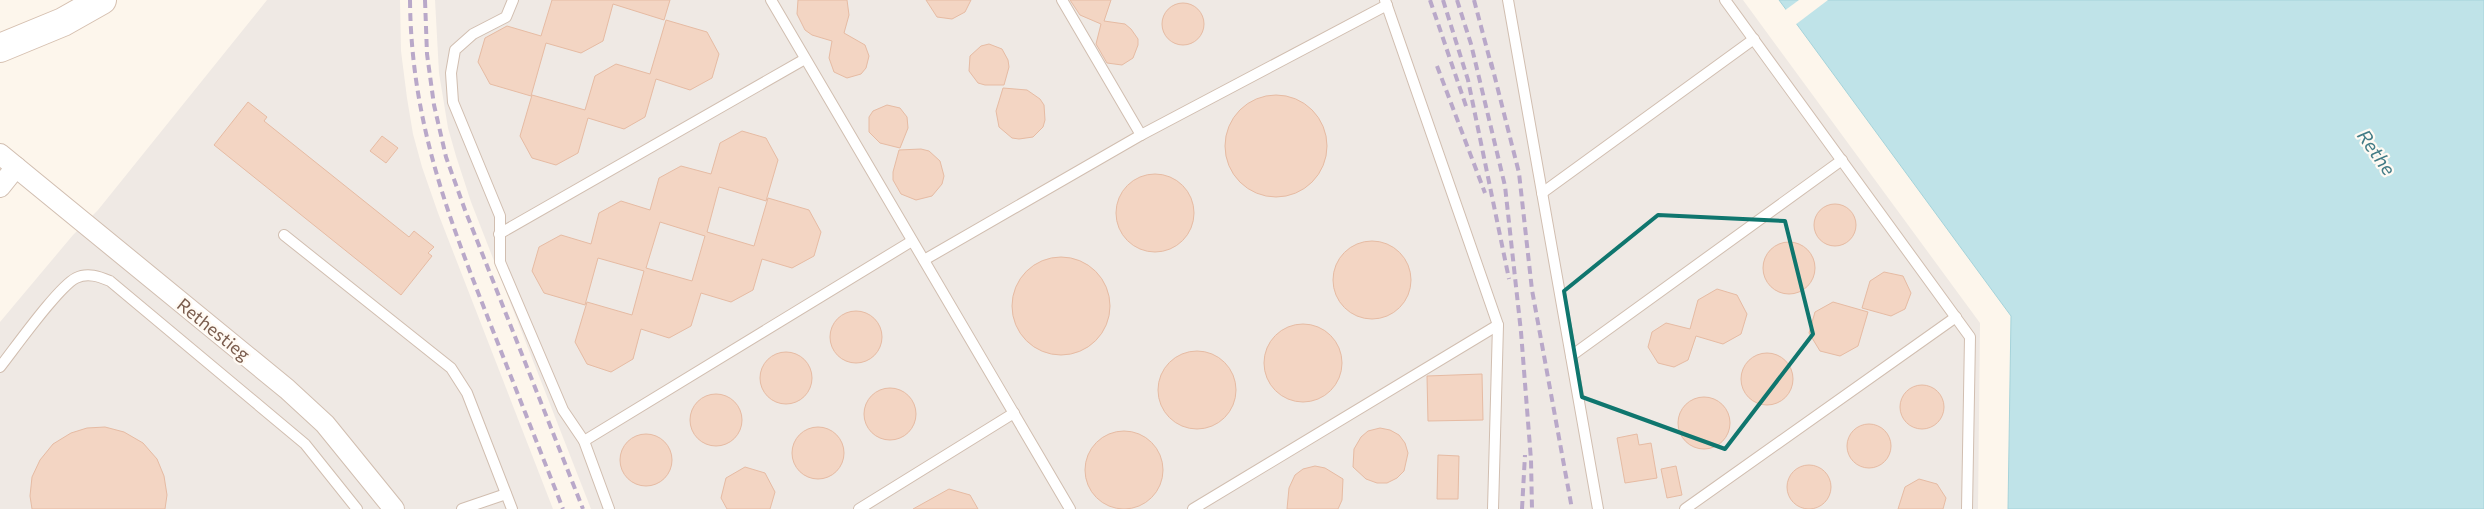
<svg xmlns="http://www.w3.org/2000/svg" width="2484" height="509" viewBox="0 0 2484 509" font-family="Commissioner,sans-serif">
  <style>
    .industrial { fill: #efe9e4 }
    .water { fill: #bfe3e8; stroke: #a5d3da }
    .pier { fill: #fdf6ec }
    .building { fill: #f3d5c3; stroke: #e6bba3; fill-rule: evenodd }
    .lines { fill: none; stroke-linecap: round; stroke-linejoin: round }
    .service-casing { stroke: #d1beb0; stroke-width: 12 }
    .minor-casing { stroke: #d1beb0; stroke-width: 22 }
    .secondary-casing { stroke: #d6c0b0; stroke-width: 30 }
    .service { stroke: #fff; stroke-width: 10 }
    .minor { stroke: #fff; stroke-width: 20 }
    .secondary { stroke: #fff; stroke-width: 28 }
    .rail { stroke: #b9a8c9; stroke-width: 4; stroke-dasharray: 8 5; stroke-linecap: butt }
    .marked { fill: none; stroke: #0f766e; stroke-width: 4; stroke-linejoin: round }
    .labels { text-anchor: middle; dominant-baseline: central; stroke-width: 4.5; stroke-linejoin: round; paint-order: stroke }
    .street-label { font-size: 18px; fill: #7a5c4d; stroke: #fffaf3 }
    .water-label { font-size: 19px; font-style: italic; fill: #437c86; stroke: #fffaf3 }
  </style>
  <rect width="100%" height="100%" fill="#fdf6ec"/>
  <g class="industrial">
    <path d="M 267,0 L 400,0 L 401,51 L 407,98 L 413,134 L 422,167 L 438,213 L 553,509 L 0,509 L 0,322 L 73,235 L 98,210 Z"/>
    <path d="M 435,0 L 1743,0 L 1980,323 L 1978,509 L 591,509 L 471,202 L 456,156 L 448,128 L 439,73 Z"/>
  </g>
  <path class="water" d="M 1779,0 L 2484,0 L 2484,509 L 2008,509 L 2011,316 Z"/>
  <path class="pier" d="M 1799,0 L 1828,0 L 1795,25 L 1784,11 Z"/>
  <g class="building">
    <path d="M 552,0 L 670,0 L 664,20 L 613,4 L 603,41 L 581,53 L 546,43 L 531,96 L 490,84 L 478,62 L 485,38 L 507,26 L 541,36 Z"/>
    <path d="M 798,0 L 847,0 L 849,15 L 844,33 L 865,45 L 869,56 L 866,68 L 861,74 L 847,78 L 834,72 L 829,58 L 832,41 L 812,35 L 805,30 L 797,14 Z"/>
    <path d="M 926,0 L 971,0 L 965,12 L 952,19 L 937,17 Z"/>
    <path d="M 1070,0 L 1111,0 L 1104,21 L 1125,24 L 1131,29 L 1138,39 L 1138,45 L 1133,58 L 1122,65 L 1107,63 L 1096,44 L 1101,24 L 1080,15 Z"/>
    <circle cx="1183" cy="24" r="21"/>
    <path d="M 666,20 L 707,32 L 719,54 L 712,78 L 690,90 L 656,79 L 645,117 L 624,129 L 588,118 L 578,153 L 556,165 L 532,158 L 520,136 L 532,95 L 585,110 L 595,76 L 616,64 L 650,74 Z"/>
    <path d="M 989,44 L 1002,49 L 1008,60 L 1009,67 L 1004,85 L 985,85 L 978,83 L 969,71 L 970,56 L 981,46 Z"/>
    <path d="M 1003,88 L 1027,90 L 1040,99 L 1044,105 L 1045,120 L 1043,127 L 1033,137 L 1019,139 L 1012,138 L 999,127 L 996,111 Z"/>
    <circle cx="1276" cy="146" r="51"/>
    <path d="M 248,102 L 267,117 L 264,121 L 409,237 L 414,231 L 434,247 L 428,253 L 432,256 L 401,295 L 214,145 Z"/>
    <path d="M 887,105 L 900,108 L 907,117 L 908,128 L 900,148 L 880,143 L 869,132 L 869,117 L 873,111 Z"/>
    <path d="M 742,131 L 766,138 L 778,160 L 766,201 L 719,187 L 707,232 L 754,246 L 768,198 L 809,210 L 821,232 L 814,256 L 792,268 L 762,259 L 753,290 L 731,302 L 701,293 L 691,326 L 669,338 L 641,329 L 633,359 L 611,372 L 587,364 L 575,342 L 587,302 L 632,315 L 644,271 L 598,258 L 585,305 L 544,293 L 532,271 L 539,247 L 561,235 L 591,244 L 599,213 L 621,201 L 650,210 L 659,178 L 681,166 L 711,174 L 720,143 ZM 660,222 L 705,236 L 692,281 L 646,268 Z"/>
    <path d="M 382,136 L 398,148 L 386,163 L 370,151 Z"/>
    <path d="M 921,149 L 929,151 L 940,161 L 944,176 L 942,184 L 932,196 L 916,200 L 901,194 L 893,180 L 893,172 L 899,150 Z"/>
    <circle cx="1155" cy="213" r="39"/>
    <circle cx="1835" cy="225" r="21"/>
    <circle cx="1372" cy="280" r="39"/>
    <circle cx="1789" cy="268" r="26"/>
    <circle cx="1061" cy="306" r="49"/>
    <path d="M 1884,272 L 1903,276 L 1911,293 L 1905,309 L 1891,316 L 1862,308 L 1870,281 Z"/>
    <path d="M 1717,289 L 1737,295 L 1747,314 L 1741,334 L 1723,344 L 1696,336 L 1688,360 L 1674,367 L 1658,363 L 1648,347 L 1652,332 L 1666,323 L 1690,329 L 1698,300 Z"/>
    <path d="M 1833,302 L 1868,312 L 1858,346 L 1840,356 L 1820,351 L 1809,333 L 1815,312 Z"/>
    <circle cx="856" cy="337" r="26"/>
    <circle cx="1303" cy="363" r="39"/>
    <circle cx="1197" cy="390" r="39"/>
    <circle cx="786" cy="378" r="26"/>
    <circle cx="1767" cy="379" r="26"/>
    <path d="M 1482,374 L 1483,420 L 1428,421 L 1427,376 Z"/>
    <circle cx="1922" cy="407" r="22"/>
    <circle cx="890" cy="414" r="26"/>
    <circle cx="716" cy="420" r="26"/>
    <circle cx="1704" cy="423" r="26"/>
    <circle cx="1869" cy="446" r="22"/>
    <circle cx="818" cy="453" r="26"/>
    <path d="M 105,427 L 124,432 L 143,443 L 157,459 L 164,476 L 167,495 L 165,509 L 32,509 L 30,496 L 32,477 L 40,460 L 53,444 L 71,433 L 87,428 Z"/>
    <path d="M 1380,428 L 1390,430 L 1399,435 L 1405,443 L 1408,453 L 1404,471 L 1397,478 L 1387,483 L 1377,483 L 1366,479 L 1353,467 L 1354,449 L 1361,437 L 1368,431 Z"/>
    <circle cx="1124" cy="470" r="39"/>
    <circle cx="646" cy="460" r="26"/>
    <path d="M 1637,434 L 1639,445 L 1651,443 L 1657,478 L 1625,483 L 1617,438 Z"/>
    <path d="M 1438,455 L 1459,456 L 1458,499 L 1437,499 Z"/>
    <circle cx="1809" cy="487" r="22"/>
    <path d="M 1315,466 L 1325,468 L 1343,479 L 1342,500 L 1338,509 L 1287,509 L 1289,488 L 1295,475 L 1303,469 Z"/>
    <path d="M 1676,466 L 1682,495 L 1667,498 L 1661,469 Z"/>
    <path d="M 745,467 L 765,473 L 775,492 L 770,509 L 727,509 L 721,498 L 726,478 Z"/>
    <path d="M 1919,479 L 1937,484 L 1946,498 L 1943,509 L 1898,509 L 1905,487 Z"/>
    <path d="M 949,489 L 970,495 L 978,509 L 913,509 Z"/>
  </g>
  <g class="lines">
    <g class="service-casing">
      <g id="service">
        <path d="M 513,0 L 506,17 L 473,34 L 455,50 L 451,73 L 453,102 L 500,216 L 500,262 L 563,410 L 584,441 L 609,509"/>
        <path d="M 771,0 L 1070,509"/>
        <path d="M 1062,0 L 1141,135"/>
        <path d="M 1385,0 L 1498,325 L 1493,509"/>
        <path d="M 1508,0 L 1598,509"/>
        <path d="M 1725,0 L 1970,337 L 1967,509"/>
        <path d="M 1542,193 L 1754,39"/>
        <path d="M 499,234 L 805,59"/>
        <path d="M 284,235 L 451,368 L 467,393 L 512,509"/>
        <path d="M 924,260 L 1141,135 L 1387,5"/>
        <path d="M 1571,356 L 1842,160"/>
        <path d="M 0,367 C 15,348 58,287 76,278 C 88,272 100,277 110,281 L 305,444 L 357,509"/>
        <path d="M 584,441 L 912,241"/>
        <path d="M 462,509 L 506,494"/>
        <path d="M 859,509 L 1014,413"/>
        <path d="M 1193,509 L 1498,325"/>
        <path d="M 1685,509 L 1956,317"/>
      </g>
    </g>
    <g class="minor-casing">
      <g id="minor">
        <path d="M 0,154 L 287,389 L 325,424 L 394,509"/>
        <path d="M 0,187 L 16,167"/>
      </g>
    </g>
    <g class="secondary-casing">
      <path id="secondary" d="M 0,48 L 63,22 L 102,0"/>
    </g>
    <use href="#service" class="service"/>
    <use href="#minor" class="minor"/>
    <use href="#secondary" class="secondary"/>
    <g class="rail">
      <path d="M 410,0 C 411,118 446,211 488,318 C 513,382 538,445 563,509"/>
      <path d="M 425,0 L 427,54 L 434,105 L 446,157 L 465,210 L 583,509"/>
      <path d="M 1430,0 L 1467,109"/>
      <path d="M 1443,0 L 1468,80 L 1509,279"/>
      <path d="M 1457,0 L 1471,44 L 1505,186 L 1521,332 L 1531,460 L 1532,509"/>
      <path d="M 1474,0 L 1492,68"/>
      <path d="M 1491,62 L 1519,173 L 1532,290 L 1572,509"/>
      <path d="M 1437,66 L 1485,193"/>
      <path d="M 1522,509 L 1525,455"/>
    </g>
  </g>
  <path class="marked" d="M 1658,215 L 1785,221 L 1813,334 L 1725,449 L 1582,397 L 1564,291 Z"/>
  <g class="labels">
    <g class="street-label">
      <text transform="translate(214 329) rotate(39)">Rethestieg</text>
    </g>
    <g class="water-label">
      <text transform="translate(2377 152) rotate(55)">Rethe</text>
    </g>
  </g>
</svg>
